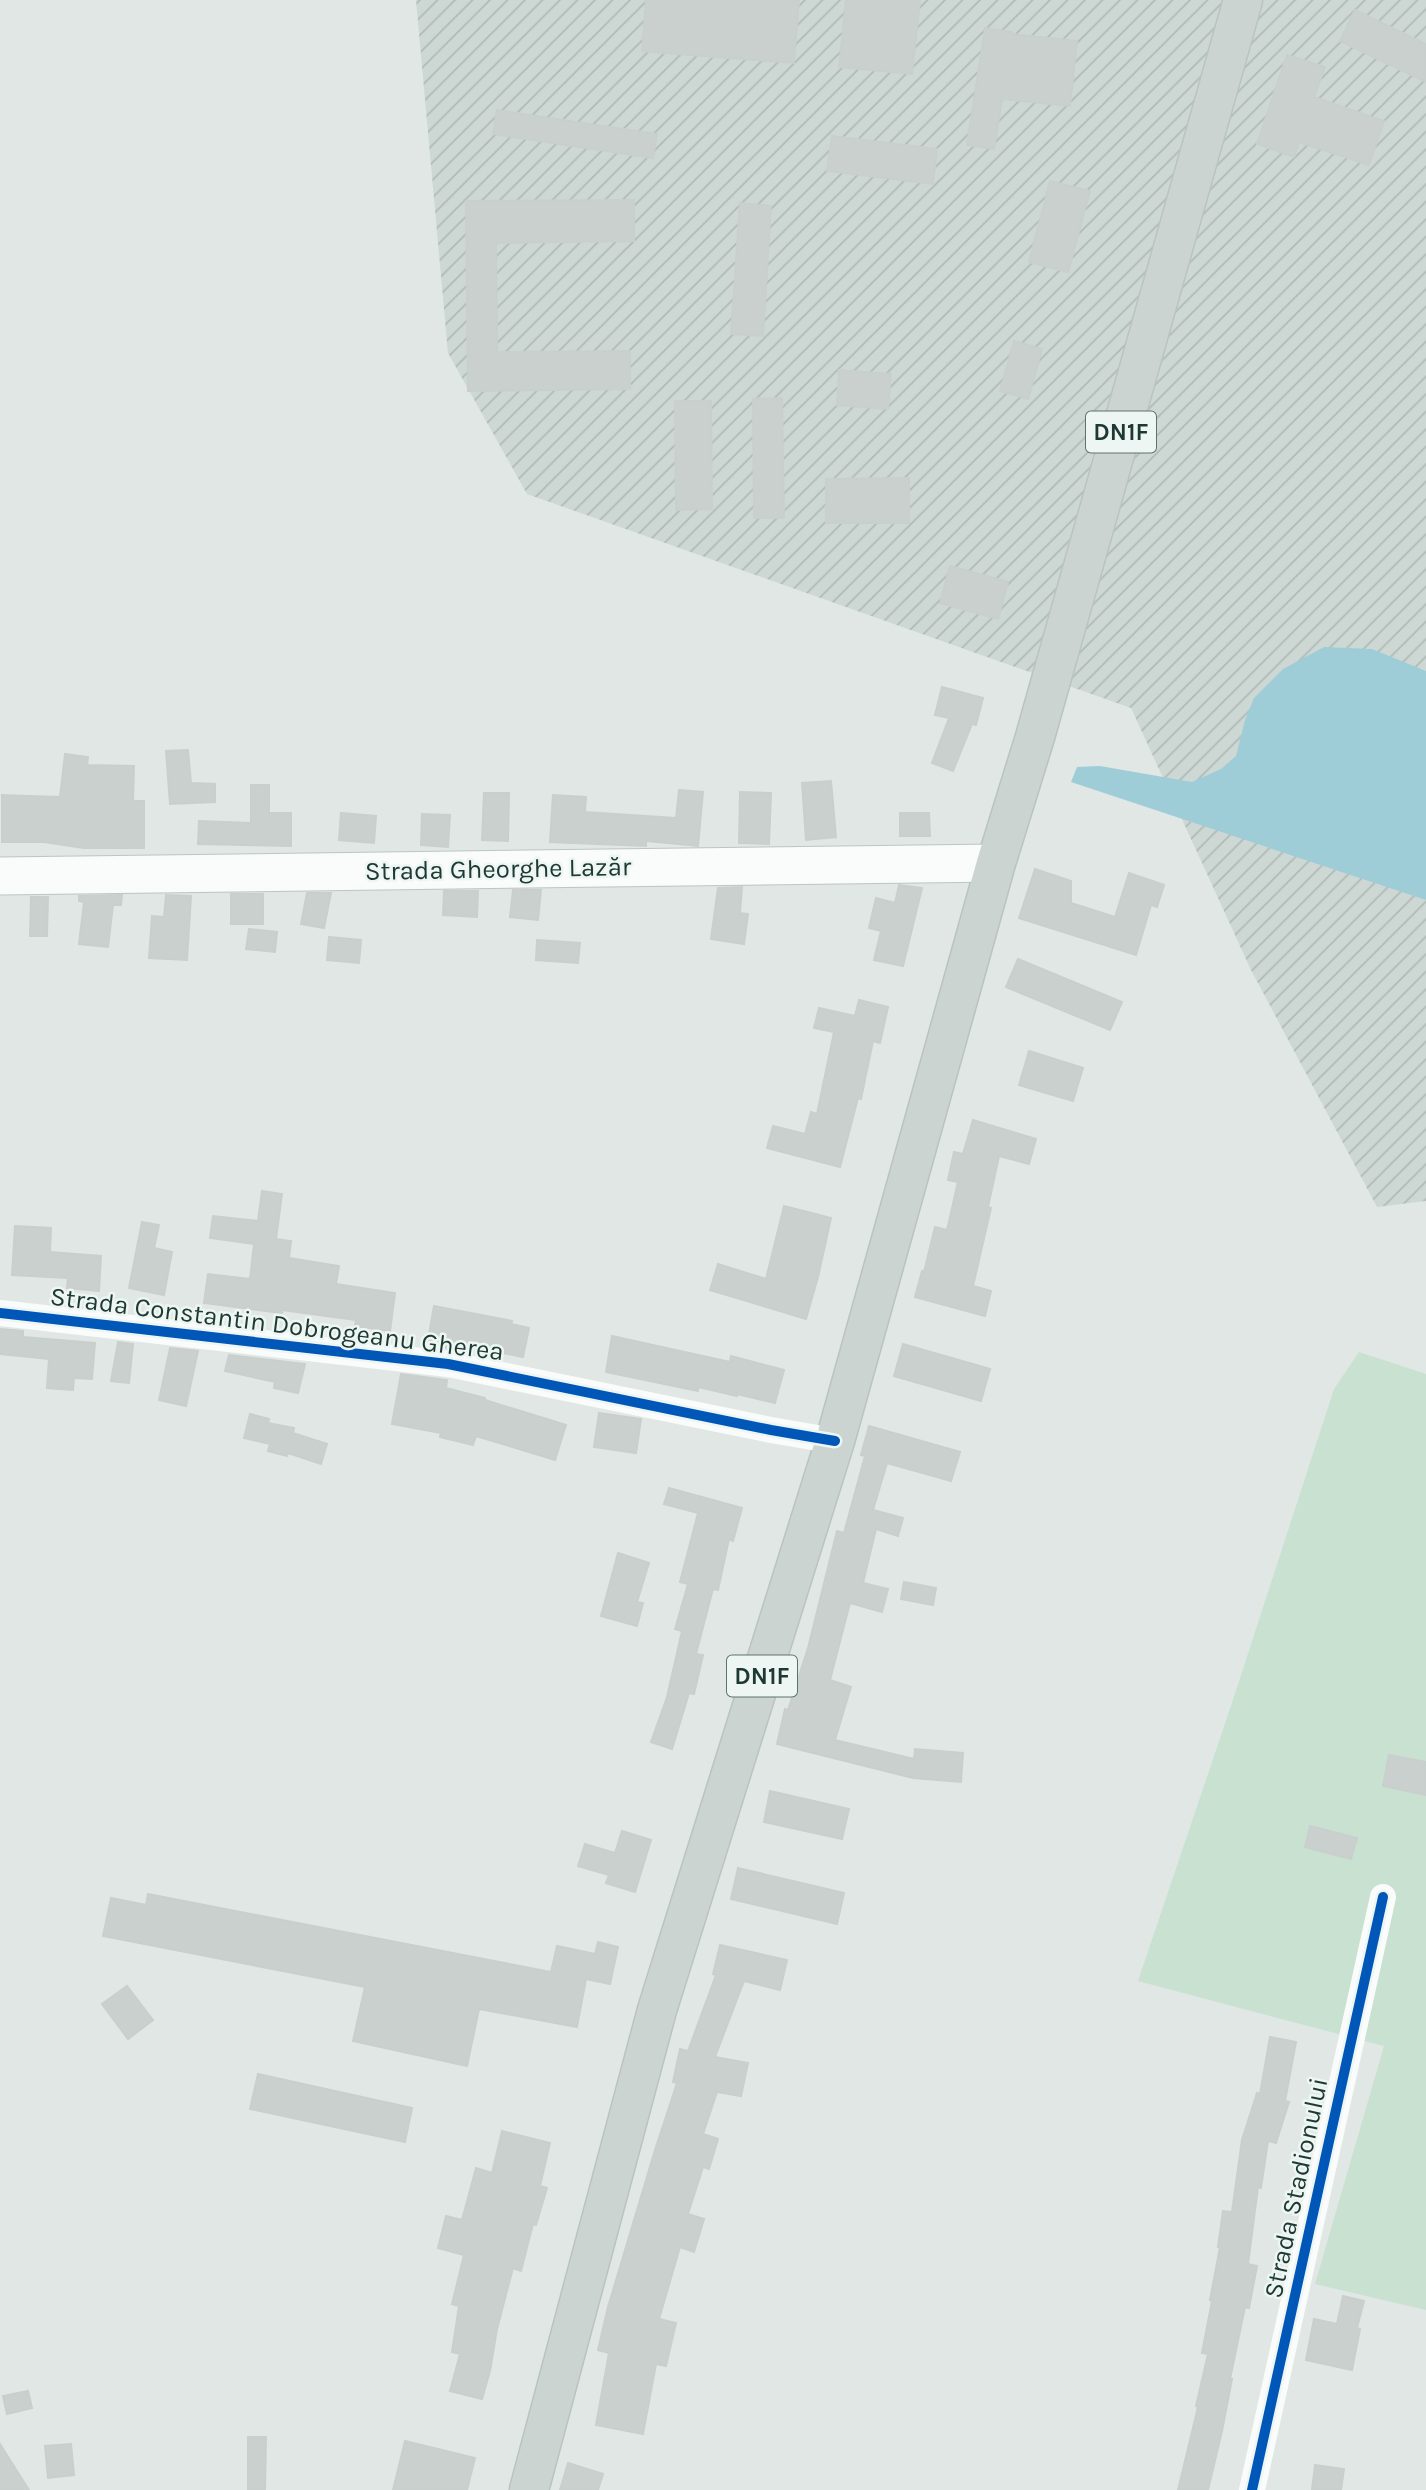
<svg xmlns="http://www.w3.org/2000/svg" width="1426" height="2490" viewBox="0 0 1426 2490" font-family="Karla,sans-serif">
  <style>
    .industrial { fill: url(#industrial-furrows) }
    .park { fill: #c8e1d1 }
    .water { fill: #9ecdd7 }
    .building { fill: #cad0ce; stroke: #c9cfcd; stroke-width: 2 }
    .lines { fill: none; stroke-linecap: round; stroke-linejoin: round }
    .secondary-casing { stroke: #bcc6c3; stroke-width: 39 }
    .primary-casing { stroke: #bac3c1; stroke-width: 41 }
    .minor { stroke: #fafbfb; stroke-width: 26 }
    .secondary { stroke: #fafbfb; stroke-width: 37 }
    .primary { stroke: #ccd4d2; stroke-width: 38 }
    .cycleway-casing { stroke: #edf6f2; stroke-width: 15 }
    .cycleway { stroke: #0057b8; stroke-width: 10 }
    .labels { text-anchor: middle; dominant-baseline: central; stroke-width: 5; stroke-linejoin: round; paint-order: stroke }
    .shield { fill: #edf6f2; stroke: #5c726c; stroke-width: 2 }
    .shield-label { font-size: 24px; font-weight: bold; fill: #1e3933 }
    .street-label { font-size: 26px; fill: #1e3933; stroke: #edf6f2 }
  </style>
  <defs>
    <pattern id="industrial-furrows" width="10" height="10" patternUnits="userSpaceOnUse" patternTransform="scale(1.75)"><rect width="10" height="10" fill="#cdd8d4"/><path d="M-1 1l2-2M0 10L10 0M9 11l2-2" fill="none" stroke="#b0bab6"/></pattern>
  </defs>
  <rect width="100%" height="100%" fill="#e0e7e4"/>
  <path class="industrial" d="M 416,0 L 1426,0 L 1426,1201 L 1377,1207 L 1251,970 L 1131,708 L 527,494 L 448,353 Z"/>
  <path class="park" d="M 1359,1352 L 1426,1374 L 1426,2310 L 1315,2284 L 1384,2046 L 1138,1981 L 1232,1703 L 1334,1389 Z"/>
  <path class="water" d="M 1324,647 L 1372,649 L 1426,671 L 1426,900 L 1071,782 L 1077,767 L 1100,766 L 1192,782 L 1221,769 L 1236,756 L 1245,720 L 1254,698 L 1283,669 Z"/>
  <g class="building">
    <path d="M 646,0 L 799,0 L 794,63 L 642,51 Z"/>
    <path d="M 846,0 L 920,0 L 912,74 L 839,67 Z"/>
    <path d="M 1355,10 L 1426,44 L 1426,82 L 1340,41 Z"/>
    <path d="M 985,28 L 1012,32 L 1012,34 L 1077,41 L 1070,106 L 1002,99 L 994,149 L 967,145 Z"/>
    <path d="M 1287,55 L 1325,67 L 1314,97 L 1384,121 L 1369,165 L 1299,142 L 1294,157 L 1257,144 Z"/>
    <path d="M 497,110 L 657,134 L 653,158 L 493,134 Z"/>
    <path d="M 832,136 L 937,149 L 933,184 L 827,171 Z"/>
    <path d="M 1050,181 L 1090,191 L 1068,272 L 1029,262 Z"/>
    <path d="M 634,200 L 634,241 L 496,243 L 497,352 L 630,351 L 630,389 L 468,391 L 466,201 Z"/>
    <path d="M 740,203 L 771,206 L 763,336 L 731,334 Z"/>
    <path d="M 1014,341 L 1042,349 L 1028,399 L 1000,391 Z"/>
    <path d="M 839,370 L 891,374 L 888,409 L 837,405 Z"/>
    <path d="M 782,398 L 784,518 L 754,518 L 753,399 Z"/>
    <path d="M 675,401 L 711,401 L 712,509 L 676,510 Z"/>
    <path d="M 909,478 L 909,523 L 826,523 L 826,479 Z"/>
    <path d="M 950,566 L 1008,582 L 998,619 L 940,603 Z"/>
    <path d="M 942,687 L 983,698 L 976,725 L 972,724 L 953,771 L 932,763 L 949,718 L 935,715 Z"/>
    <path d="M 188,750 L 191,783 L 215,784 L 215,802 L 170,804 L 166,751 Z"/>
    <path d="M 65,754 L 88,757 L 87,765 L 134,766 L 133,801 L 144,801 L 144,848 L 84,848 L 44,842 L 2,842 L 2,795 L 60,797 Z"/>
    <path d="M 831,781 L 836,837 L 806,840 L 802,783 Z"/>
    <path d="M 251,785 L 269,785 L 269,813 L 291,813 L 291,846 L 198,844 L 199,821 L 251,823 Z"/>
    <path d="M 679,790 L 703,792 L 698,846 L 646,841 L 646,846 L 550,842 L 553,795 L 586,797 L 585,812 L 676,818 Z"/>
    <path d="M 740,792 L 771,793 L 769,844 L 739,843 Z"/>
    <path d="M 484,793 L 509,793 L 508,841 L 482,840 Z"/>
    <path d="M 341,813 L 376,816 L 374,843 L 339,840 Z"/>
    <path d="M 900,813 L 929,813 L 930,836 L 900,836 Z"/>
    <path d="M 422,814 L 450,815 L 448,847 L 421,845 Z"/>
    <path d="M 1035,869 L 1071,881 L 1071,903 L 1115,917 L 1129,873 L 1164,885 L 1157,907 L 1151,905 L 1136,955 L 1019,918 Z"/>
    <path d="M 899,885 L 922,888 L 903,966 L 874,960 L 881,931 L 869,928 L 876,898 L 895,903 Z"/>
    <path d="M 742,887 L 740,913 L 748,914 L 744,944 L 711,939 L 718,888 Z"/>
    <path d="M 513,890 L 541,890 L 538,920 L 510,917 Z"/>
    <path d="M 444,891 L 478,891 L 477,917 L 443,915 Z"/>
    <path d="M 307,893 L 331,893 L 324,928 L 301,924 Z"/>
    <rect x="231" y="894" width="32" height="30"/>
    <path d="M 122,895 L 121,905 L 113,905 L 108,947 L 79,944 L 84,902 L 79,901 L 79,896 Z"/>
    <path d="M 166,895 L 191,896 L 187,960 L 149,958 L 152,916 L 164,917 Z"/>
    <path d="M 31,897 L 48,897 L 47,936 L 30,936 Z"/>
    <path d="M 249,929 L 277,932 L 275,952 L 246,949 Z"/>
    <path d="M 329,937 L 361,940 L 359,963 L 327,960 Z"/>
    <path d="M 537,940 L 580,943 L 578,963 L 536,960 Z"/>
    <path d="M 1018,959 L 1122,1002 L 1110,1030 L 1006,987 Z"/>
    <path d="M 859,1000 L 888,1007 L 880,1043 L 873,1041 L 861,1099 L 858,1098 L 840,1167 L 767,1148 L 773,1126 L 805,1134 L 811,1112 L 817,1114 L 834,1032 L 814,1028 L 819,1008 L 855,1016 Z"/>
    <path d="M 1029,1051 L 1083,1068 L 1073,1101 L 1019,1085 Z"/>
    <path d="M 973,1120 L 1036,1139 L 1029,1164 L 999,1156 L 988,1207 L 991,1208 L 973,1286 L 991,1291 L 985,1316 L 915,1297 L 922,1271 L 924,1272 L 935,1227 L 947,1230 L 958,1182 L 948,1180 L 954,1152 L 963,1154 Z"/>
    <path d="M 262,1191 L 282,1194 L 276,1239 L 291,1241 L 289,1258 L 339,1266 L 336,1284 L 395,1293 L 390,1331 L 355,1326 L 356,1320 L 282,1310 L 282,1313 L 204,1303 L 208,1274 L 250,1279 L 254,1244 L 210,1238 L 213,1216 L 258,1221 Z"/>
    <path d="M 784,1206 L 831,1218 L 818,1277 L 806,1319 L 710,1290 L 718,1264 L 766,1279 Z"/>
    <path d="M 142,1222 L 159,1225 L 154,1248 L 172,1252 L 164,1295 L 129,1288 Z"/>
    <path d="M 15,1226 L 51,1228 L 50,1252 L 101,1256 L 99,1291 L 67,1288 L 68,1278 L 12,1275 Z"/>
    <path d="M 434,1306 L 512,1321 L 511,1324 L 529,1328 L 523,1357 L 454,1343 L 453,1349 L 427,1346 Z"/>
    <path d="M 0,1329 L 23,1331 L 23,1337 L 95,1343 L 92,1379 L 74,1378 L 73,1390 L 47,1388 L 49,1359 L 0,1354 Z"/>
    <path d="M 612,1336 L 730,1362 L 731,1356 L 784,1370 L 775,1403 L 737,1394 L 737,1396 L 698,1387 L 698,1391 L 606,1372 Z"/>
    <path d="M 118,1342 L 133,1344 L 129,1383 L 111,1381 Z"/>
    <path d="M 903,1344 L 990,1369 L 981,1401 L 894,1376 Z"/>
    <path d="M 170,1348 L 198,1351 L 186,1406 L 159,1400 Z"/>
    <path d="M 229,1355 L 305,1364 L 298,1393 L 274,1388 L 275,1382 L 225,1371 Z"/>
    <path d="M 401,1374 L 447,1380 L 446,1388 L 485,1398 L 485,1400 L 566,1425 L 555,1460 L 476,1436 L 473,1445 L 440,1437 L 441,1433 L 392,1424 Z"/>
    <path d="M 599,1413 L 641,1419 L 636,1453 L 594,1447 Z"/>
    <path d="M 250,1414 L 269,1419 L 268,1423 L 294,1428 L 293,1433 L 327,1444 L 321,1464 L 288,1453 L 287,1456 L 268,1451 L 270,1444 L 244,1438 Z"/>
    <path d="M 869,1426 L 960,1452 L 951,1481 L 887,1463 L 873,1510 L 903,1518 L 898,1536 L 876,1529 L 863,1583 L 888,1589 L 882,1612 L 850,1603 L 830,1680 L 851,1687 L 835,1740 L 914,1759 L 915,1749 L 963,1753 L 961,1782 L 913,1778 L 777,1744 L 785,1709 L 788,1710 L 808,1648 L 837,1531 L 844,1533 L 865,1456 L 861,1455 Z"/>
    <path d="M 669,1488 L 742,1508 L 733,1541 L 729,1539 L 718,1590 L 713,1589 L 696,1654 L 703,1655 L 694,1694 L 689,1693 L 672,1749 L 651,1742 L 667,1697 L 682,1631 L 675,1629 L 688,1584 L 680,1582 L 698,1513 L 664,1504 Z"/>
    <path d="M 618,1553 L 649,1563 L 637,1602 L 643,1603 L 637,1626 L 601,1616 Z"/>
    <path d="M 904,1582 L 936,1588 L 933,1605 L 901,1599 Z"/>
    <path d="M 1389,1755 L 1426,1762 L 1426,1795 L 1383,1786 Z"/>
    <path d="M 770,1791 L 849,1809 L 842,1839 L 764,1822 Z"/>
    <path d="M 1310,1826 L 1357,1838 L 1351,1859 L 1305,1847 Z"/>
    <path d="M 622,1831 L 651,1840 L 635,1892 L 606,1883 L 609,1875 L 578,1866 L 585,1844 L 615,1853 Z"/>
    <path d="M 738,1868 L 844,1893 L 837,1924 L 731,1899 Z"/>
    <path d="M 148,1894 L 551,1972 L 557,1946 L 595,1954 L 598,1942 L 618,1947 L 610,1984 L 586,1979 L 577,2027 L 479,2009 L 467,2066 L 353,2041 L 365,1987 L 103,1936 L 111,1898 L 146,1905 Z"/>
    <path d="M 720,1945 L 787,1960 L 780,1990 L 744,1981 L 715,2057 L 748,2063 L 741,2096 L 717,2092 L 703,2134 L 718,2139 L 709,2169 L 703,2167 L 688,2214 L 704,2219 L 694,2252 L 680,2247 L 659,2319 L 676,2323 L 666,2366 L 656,2364 L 643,2434 L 596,2425 L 609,2353 L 598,2350 L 608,2307 L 655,2150 L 677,2083 L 673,2082 L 680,2049 L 688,2051 L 716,1975 L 713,1974 Z"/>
    <path d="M 127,1986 L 153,2020 L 128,2039 L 102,2004 Z"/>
    <path d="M 1270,2037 L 1296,2042 L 1285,2101 L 1289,2102 L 1276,2143 L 1268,2141 L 1261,2188 L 1258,2187 L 1248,2264 L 1257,2266 L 1249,2308 L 1245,2307 L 1230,2379 L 1232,2379 L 1222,2431 L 1208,2490 L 1178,2490 L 1198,2407 L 1196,2406 L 1208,2354 L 1202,2353 L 1212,2301 L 1210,2300 L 1220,2247 L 1218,2247 L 1223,2211 L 1232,2212 L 1242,2140 L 1257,2093 L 1260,2094 Z"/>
    <path d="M 258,2074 L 412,2108 L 405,2142 L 250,2109 Z"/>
    <path d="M 502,2131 L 550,2143 L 540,2186 L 547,2188 L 536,2225 L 533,2224 L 521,2271 L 513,2268 L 497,2329 L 490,2371 L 482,2399 L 450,2391 L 460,2354 L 452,2352 L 459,2306 L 452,2304 L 464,2255 L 438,2248 L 446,2216 L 462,2220 L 476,2168 L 492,2173 Z"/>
    <path d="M 1343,2296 L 1364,2301 L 1357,2328 L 1360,2329 L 1352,2370 L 1306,2360 L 1314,2319 L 1337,2324 Z"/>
    <path d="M 28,2391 L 32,2408 L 7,2414 L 3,2396 Z"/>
    <path d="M 248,2437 L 266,2437 L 265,2490 L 248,2490 Z"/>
    <path d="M 405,2441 L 475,2458 L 467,2490 L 393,2490 Z"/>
    <path d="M 0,2444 L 29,2490 L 0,2490 Z"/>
    <path d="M 71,2444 L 74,2475 L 48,2478 L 45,2446 Z"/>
    <path d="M 568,2463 L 603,2474 L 598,2490 L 560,2490 Z"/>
    <path d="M 1315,2465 L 1344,2469 L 1341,2490 L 1312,2490 Z"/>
  </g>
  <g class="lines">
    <g class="secondary-casing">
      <path id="secondary" d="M 0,876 L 996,863"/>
    </g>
    <g class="primary-casing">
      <path id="primary" d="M 529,2490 L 657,2010 L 835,1441 L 996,863 L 1035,737 L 1243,0"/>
    </g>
    <g class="minor">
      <path d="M 0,1313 L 448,1364 L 771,1430 L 835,1441"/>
      <path d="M 1252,2490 L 1383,1897"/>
    </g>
    <use href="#secondary" class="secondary"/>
    <use href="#primary" class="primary"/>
    <g class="cycleway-casing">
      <g id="cycleway">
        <path d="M 0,1313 L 448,1364 L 771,1430 L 835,1441"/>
        <path d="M 1252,2490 L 1383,1897"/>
      </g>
    </g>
    <use href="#cycleway" class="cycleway"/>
  </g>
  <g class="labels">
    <g class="shield">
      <rect x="1086" y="411.5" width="70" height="41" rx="5"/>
      <rect x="727" y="1655.5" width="70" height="41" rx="5"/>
    </g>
    <g class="shield-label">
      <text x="1121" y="432">DN1F</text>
      <text x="762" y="1676">DN1F</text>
    </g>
    <g class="street-label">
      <text transform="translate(498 869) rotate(-1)">Strada Gheorghe Lazăr</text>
      <text transform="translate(277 1324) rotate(7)">Strada Constantin Dobrogeanu Gherea</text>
      <text transform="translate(1296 2188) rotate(-78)">Strada Stadionului</text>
    </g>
  </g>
</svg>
